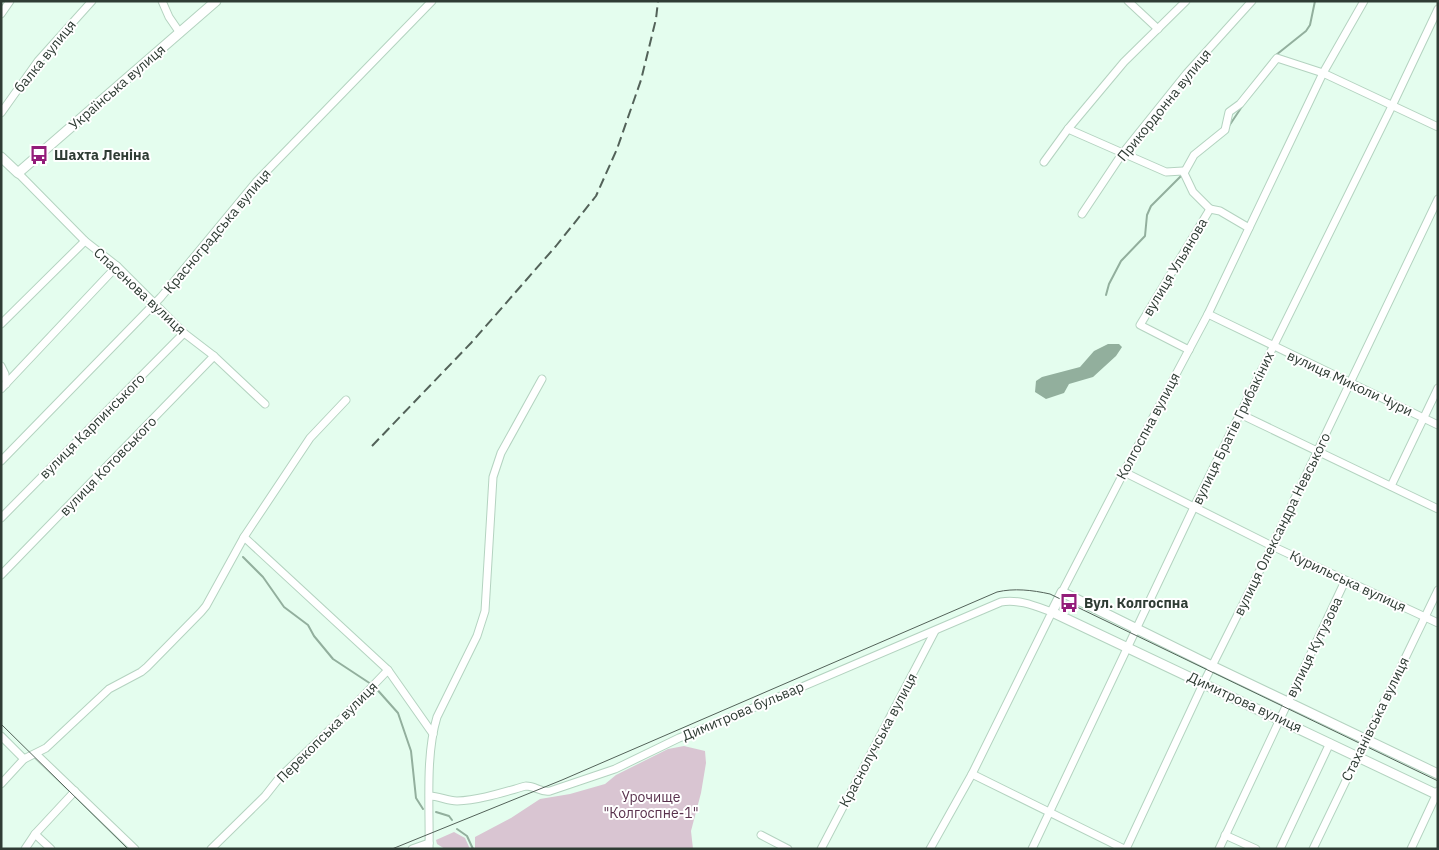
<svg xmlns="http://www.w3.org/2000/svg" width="1439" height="850" viewBox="0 0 1439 850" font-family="'IBM Plex Sans',sans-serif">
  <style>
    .green { fill: #d9c5d2 }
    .water { fill: #92af9d }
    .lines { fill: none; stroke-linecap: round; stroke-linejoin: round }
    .stream { stroke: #92af9d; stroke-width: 2 }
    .minor-casing { stroke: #b4d3c0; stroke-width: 9 }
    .tertiary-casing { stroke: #b4d3c0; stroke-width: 11 }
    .minor { stroke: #fff; stroke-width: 7 }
    .tertiary { stroke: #fff; stroke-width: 9 }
    .tram { stroke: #536259; stroke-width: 1 }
    .rail { stroke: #536259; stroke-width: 2; stroke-dasharray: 10 5; stroke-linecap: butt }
    .labels { text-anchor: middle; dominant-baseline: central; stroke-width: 4; stroke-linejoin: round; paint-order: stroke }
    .street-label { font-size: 14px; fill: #2f3c34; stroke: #fff }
    .poi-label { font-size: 14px; font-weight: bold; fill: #2f3c34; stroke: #fff; text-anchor: start }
    .park-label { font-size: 14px; fill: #59314d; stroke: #fff }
  </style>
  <rect width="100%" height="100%" fill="#e4fdee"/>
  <g class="green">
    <path d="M 684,746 L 705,751 L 706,763 L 701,793 L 691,831 L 693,849 L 475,849 L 475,837 L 511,818 L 540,799 L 570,794 L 605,784 L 616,775 L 668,749 Z"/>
    <path d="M 454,832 L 465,838 L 470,849 L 445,849 L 437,844 L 436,840 Z"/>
  </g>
  <path class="water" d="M 1108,344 L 1119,344 L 1122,347 L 1116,356 L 1093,377 L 1069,384 L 1064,393 L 1046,399 L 1035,392 L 1036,381 L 1042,377 L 1080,367 L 1094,351 Z"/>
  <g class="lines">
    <g class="stream">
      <path d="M 1276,55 L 1306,31 L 1310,25 L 1315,1"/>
      <path d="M 1229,126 L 1243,105"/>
      <path d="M 1106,295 L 1109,284 L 1121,261 L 1145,236 L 1147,215 L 1151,206 L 1182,175"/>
      <path d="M 243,557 L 263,577 L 284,607 L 308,625 L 314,636 L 333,659 L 374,686 L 398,713 L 411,751 L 416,798 L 423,809"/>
      <path d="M 436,812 L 449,816 L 452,820"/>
      <path d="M 457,829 L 467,836 L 473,849"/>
    </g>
    <g class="minor-casing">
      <g id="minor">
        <path d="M 162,1 L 169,17 L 180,33"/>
        <path d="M 1128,1 L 1158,29"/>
        <path d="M 1,14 L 10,1"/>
        <path d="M 1,113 L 38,61 L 92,1"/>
        <path d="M 1068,129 L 1166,172 L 1183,171 L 1193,192 L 1210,209"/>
        <path d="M 1044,162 L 1068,129 L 1124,62 L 1186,1"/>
        <path d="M 18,173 L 85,241 L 117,266 L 184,333 L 214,356 L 265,404"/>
        <path d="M 1184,173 L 1194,155 L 1225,130 L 1229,112 L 1240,104 L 1277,58 L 1323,73 L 1438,127"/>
        <path d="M 1210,209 L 1220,211 L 1249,228"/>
        <path d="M 1082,214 L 1122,154 L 1187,73 L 1252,1"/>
        <path d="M 1208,314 L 1438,425"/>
        <path d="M 1,324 L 85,241"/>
        <path d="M 1189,350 L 1140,325 L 1210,209"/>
        <path d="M 1,366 L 5,374 L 6,384"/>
        <path d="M 1,389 L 117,266"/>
        <path d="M 1240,414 L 1438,509"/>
        <path d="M 1,461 L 161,297 L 256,182 L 432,1"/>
        <path d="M 1124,472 L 1272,546 L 1438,623"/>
        <path d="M 1391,486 L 1438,388"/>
        <path d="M 1,518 L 184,333"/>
        <path d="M 244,537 L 388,670"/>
        <path d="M 1,575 L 214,356"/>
        <path d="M 1062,592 L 1124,472 L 1208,314 L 1323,73 L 1364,1"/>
        <path d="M 1,736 L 24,759"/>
        <path d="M 36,754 L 135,849"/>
        <path d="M 972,774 L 1124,849"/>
        <path d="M 1,784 L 24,759 L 46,748 L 109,689 L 141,672 L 147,667 L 201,612 L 206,606 L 244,537 L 310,438 L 346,400"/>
        <path d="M 430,796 C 439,796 447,801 457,801 C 480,800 504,792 526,786 C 536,786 541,793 550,791 L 615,769 L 679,738 L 722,721 L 1001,602 C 1019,599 1035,606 1052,612 L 972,774 L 930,849"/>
        <path d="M 35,834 L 51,849"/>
        <path d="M 761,835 L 788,849"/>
        <path d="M 1225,835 L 1256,849"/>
        <path d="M 25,849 L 35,834 L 75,791"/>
        <path d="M 211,849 L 265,796 L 280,777 L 338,722 L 388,670 L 433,734"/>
        <path d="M 412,849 L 429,843"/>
        <path d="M 429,849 C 430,808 425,756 437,717 L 477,636 L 485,611 L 493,477 L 501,453 L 542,379"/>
        <path d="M 821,849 L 935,631"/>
        <path d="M 1032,849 L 1194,507 L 1392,106 L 1438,9"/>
        <path d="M 1126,849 L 1204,682 L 1272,546 L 1438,199"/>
        <path d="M 1219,849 L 1345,581"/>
        <path d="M 1280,849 L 1330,743"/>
        <path d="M 1313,849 L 1438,590"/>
        <path d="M 1411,849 L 1438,791"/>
      </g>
    </g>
    <g class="tertiary-casing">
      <g id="tertiary">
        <path d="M 1,157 L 18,173 L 216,1"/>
        <path d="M 1438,774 L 1212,666 L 1062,592 L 1052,612 L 1438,795"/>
      </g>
    </g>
    <use href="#minor" class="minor"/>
    <use href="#tertiary" class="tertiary"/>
    <g class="tram">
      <path d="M 1,724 L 128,849"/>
      <path d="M 392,849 L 562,780 L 997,592 C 1014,588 1032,590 1050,594 L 1438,781"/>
    </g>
    <path class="rail" d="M 372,446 L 471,343 L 556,246 L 596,196 L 617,149 L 641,80 L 656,19 L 658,1"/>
  </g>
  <defs>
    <g id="bus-bare" transform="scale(1.5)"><path d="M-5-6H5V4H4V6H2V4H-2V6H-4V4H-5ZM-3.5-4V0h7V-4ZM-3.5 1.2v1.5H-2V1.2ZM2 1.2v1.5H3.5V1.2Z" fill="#931c79" stroke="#fff" stroke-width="2.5" paint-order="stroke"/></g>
  </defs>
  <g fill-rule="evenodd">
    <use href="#bus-bare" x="39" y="155"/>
    <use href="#bus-bare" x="1069" y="603"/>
  </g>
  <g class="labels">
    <g class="street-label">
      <text transform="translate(45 56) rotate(-51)">балка вулиця</text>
      <text transform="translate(117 87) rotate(-41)">Українська вулиця</text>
      <text transform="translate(1164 105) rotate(-51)">Прикордонна вулиця</text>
      <text transform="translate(217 231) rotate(-50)">Красноградська вулиця</text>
      <text transform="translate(1175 267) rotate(-59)">вулиця Ульянова</text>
      <text transform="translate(140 291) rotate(43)">Спасенова вулиця</text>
      <text transform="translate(1350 383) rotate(25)">вулиця Миколи Чури</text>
      <text transform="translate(92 426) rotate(-45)">вулиця Карпинського</text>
      <text transform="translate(1148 426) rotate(-62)">Колгоспна вулиця</text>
      <text transform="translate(1233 428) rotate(-64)">вулиця Братів Грибакіних</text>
      <text transform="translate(108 466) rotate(-46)">вулиця Котовського</text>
      <text transform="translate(1282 524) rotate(-64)">вулиця Олександра Невського</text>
      <text transform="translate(1348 581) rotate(25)">Курильська вулиця</text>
      <text transform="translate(1314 647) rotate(-64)">вулиця Кутузова</text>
      <text transform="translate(1245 702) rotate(25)">Димитрова вулиця</text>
      <text transform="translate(743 711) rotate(-23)">Димитрова бульвар</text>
      <text transform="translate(1375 719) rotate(-64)">Стаханівська вулиця</text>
      <text transform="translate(327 732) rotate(-45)">Перекопська вулиця</text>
      <text transform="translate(878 740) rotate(-62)">Краснолучська вулиця</text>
    </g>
    <g class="poi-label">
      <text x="54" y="155">Шахта Леніна</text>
      <text x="1084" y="603">Вул. Колгоспна</text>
    </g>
    <g class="park-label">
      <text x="651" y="797">Урочище<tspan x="651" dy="16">"Колгоспне-1"</tspan></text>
    </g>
  </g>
  <rect width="1439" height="850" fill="none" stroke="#2f3c34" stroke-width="5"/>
</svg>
